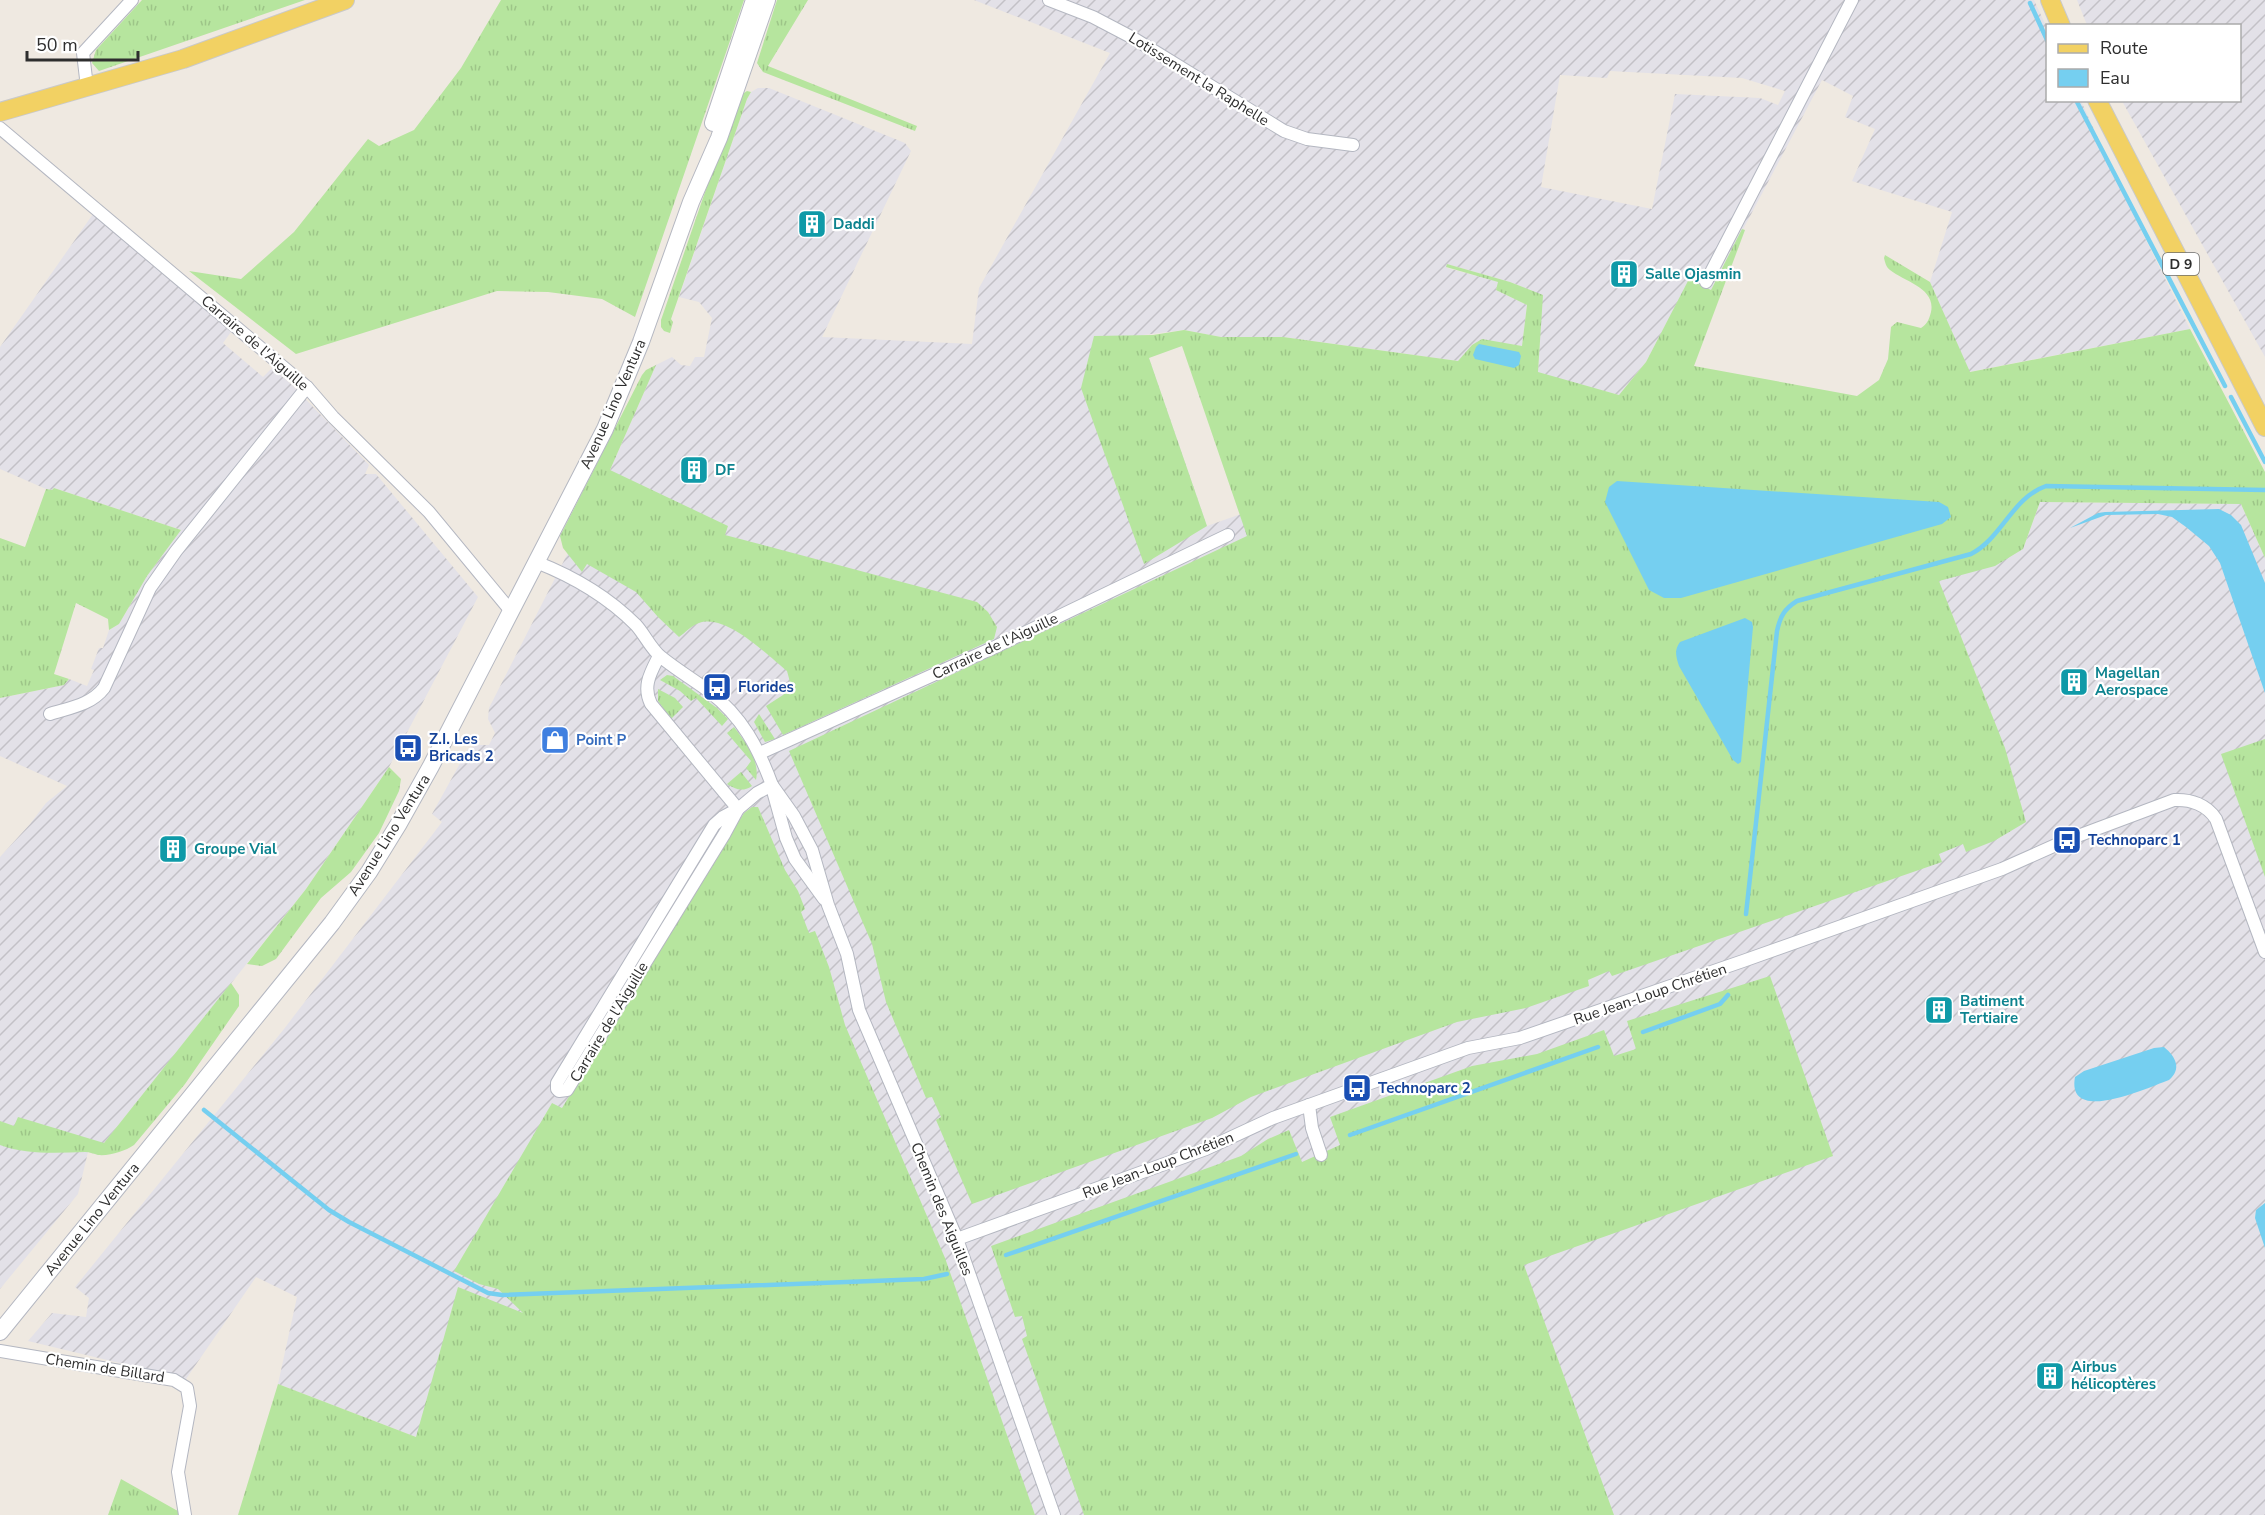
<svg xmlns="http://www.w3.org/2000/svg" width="2265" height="1515" viewBox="0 0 2265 1515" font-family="'Nunito Sans',sans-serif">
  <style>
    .industrial { fill: url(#industrial-furrows); fill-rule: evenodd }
    .grass { fill: url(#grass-tufts) }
    .water { fill: #75cff0 }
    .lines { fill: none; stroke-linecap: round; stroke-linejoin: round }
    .stream { stroke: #75cff0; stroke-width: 4.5 }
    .street-casing { stroke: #b4b7c1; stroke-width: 14 }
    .secondary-casing { stroke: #b4b7c1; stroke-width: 18 }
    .primary-casing { stroke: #c9c9c9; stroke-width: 20 }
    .street { stroke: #fff; stroke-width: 12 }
    .secondary { stroke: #fff; stroke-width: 16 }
    .primary { stroke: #f2d163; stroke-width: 18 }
    .labels { text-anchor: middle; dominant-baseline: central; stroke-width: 4.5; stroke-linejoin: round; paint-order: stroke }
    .shield { fill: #fff; stroke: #6d6d6d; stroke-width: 1.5 }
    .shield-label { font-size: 14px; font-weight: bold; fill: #2e2e2e }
    .street-label { font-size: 15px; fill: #2e2e2e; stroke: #fff }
    .culture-label { font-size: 15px; font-weight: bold; fill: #0d838f; stroke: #fff; text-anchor: start }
    .transit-label { font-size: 15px; font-weight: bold; fill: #164399; stroke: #fff; text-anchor: start }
    .shop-label { font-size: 15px; font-weight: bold; fill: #366cbe; stroke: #fff; text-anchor: start }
  </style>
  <defs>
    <pattern id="industrial-furrows" width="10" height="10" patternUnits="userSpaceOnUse" patternTransform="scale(1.5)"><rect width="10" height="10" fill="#e3e1e8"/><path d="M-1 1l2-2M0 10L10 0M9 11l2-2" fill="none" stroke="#c3c1c7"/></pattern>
    <pattern id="grass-tufts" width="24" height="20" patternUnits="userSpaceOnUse" patternTransform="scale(1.5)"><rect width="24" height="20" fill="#b6e59e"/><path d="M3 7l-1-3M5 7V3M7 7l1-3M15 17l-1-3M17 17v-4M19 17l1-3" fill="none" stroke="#9dc588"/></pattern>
  </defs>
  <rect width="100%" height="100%" fill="#efe9e1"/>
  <g class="industrial">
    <path d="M 974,0 L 2034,0 L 2047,28 L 2048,100 L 2081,101 L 2134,216 L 2190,329 L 1969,372 L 1930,282 L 1952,212 L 1852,181 L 1875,129 L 1845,117 L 1853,96 L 1822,80 L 1711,290 L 1689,280 L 1646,362 L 1619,395 L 1538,373 L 1542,295 L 1510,282 L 1447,264 L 1447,268 L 1499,282 L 1496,290 L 1527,305 L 1522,346 L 1482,340 L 1472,345 L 1458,361 L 1283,337 L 1221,337 L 1184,330 L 1143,335 L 1149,358 L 1207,526 L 1241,514 L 1788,613 L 2023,549 L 2040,502 L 2241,504 L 2265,558 L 2265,1515 L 436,1515 L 416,1437 L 278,1384 L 297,1297 L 256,1277 L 186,1379 L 28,1341 L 52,1313 L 86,1317 L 89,1298 L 75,1287 L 284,1029 L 442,822 L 432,814 L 468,749 L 476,745 L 489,745 L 495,733 L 488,719 L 489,708 L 610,470 L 656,365 L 672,357 L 681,365 L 690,366 L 695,357 L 704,357 L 712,318 L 699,302 L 679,297 L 747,99 L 751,92 L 758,88 L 769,88 L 905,143 L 911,151 L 822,337 L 972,344 L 979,288 L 1110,53 ZM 1610,71 L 1742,78 L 1785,91 L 1778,105 L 1760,98 L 1675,94 L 1652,209 L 1541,187 L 1560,75 L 1607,78 Z"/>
    <path d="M 2077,0 L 2265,0 L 2265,357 L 2122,101 L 2240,100 L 2240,26 L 2087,25 Z"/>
    <path d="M 93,214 L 231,332 L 223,343 L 263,377 L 272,368 L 291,384 L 369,465 L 365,474 L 376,474 L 478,597 L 389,767 L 306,889 L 102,1146 L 99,1155 L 88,1152 L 78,1194 L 0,1289 L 0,857 L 30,824 L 46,803 L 67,786 L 0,756 L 0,698 L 64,685 L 69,679 L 87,686 L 94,670 L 91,669 L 99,648 L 103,648 L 109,630 L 119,624 L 147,576 L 181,530 L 54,488 L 52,490 L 46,489 L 0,469 L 0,347 Z"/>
  </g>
  <g class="grass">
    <path d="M 142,0 L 305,0 L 99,71 L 92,63 L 96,50 Z"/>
    <path d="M 501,0 L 744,0 L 635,317 L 602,299 L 548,292 L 497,291 L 296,354 L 189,271 L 241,279 L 294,232 L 368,139 L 379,146 L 414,130 L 461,68 Z"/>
    <path d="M 777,0 L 808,0 L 768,66 L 917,126 L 915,131 L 763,72 L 757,63 Z"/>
    <path d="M 747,91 L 751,92 L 747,99 L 671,319 L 673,322 L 670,333 L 664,331 L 661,327 L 661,320 L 735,105 L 744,93 Z"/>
    <path d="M 1742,229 L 1745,230 L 1694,366 L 1857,396 L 1879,380 L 1888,359 L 1891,327 L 1897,322 L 1921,328 C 1927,324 1929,320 1931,312 C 1936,288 1905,282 1890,270 C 1886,267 1885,262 1884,258 L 1885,255 L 1930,282 L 1970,372 L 2190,329 L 2265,472 L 2265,558 L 2241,504 L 2040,502 L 2023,549 L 1995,566 L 1939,581 L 2005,748 L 2026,822 L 1994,841 L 1966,852 L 1963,844 L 1939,854 L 1942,862 L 1612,976 L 1609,971 L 1588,980 L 1589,986 L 1526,1008 L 1457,1022 L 1251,1097 L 1212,1118 L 972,1204 L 936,1120 L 941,1117 L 932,1097 L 926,1098 L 886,1002 L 872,944 L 789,751 L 1247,536 L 1182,346 L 1149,358 L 1207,526 L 1144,564 L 1081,388 L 1094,336 L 1153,335 L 1184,330 L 1221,337 L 1283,337 L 1458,361 L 1472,345 L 1482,339 L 1522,346 L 1527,305 L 1496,290 L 1498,282 L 1446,267 L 1447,264 L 1510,282 L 1543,295 L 1538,372 L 1619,395 L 1646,362 L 1689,279 L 1711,290 Z"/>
    <path d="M 656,365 L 610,470 L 728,526 L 725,535 L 977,602 L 988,612 L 997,627 L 994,639 L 783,735 L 766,706 L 783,695 L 790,682 L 787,671 C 767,655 726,613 699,623 C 692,625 685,633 679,637 L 658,617 L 636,592 L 587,564 L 582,572 L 563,548 L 560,536 L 642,375 L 646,370 Z"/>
    <path d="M 54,488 L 181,530 L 147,576 L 119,624 L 109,630 L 108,619 L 76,603 L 54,674 L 69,679 L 64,685 L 0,698 L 0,538 L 25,547 L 46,489 L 52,490 Z"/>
    <path d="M 667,675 L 673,676 L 717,708 L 728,719 L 722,726 L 696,698 L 691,701 L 680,691 L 660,680 Z"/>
    <path d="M 658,689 L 675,698 L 683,707 L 671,719 L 658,701 Z"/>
    <path d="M 759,714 L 775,739 L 765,742 L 754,722 Z"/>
    <path d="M 734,727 C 746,743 760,760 756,780 L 746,768 L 751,761 L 727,733 Z"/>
    <path d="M 2265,739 L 2265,877 L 2221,754 Z"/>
    <path d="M 389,767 L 401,779 L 399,791 L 379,833 L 351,872 L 321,898 L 276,959 L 262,966 L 247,964 L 306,889 Z"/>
    <path d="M 741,772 L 752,786 C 743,792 736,790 727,784 Z"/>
    <path d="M 752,807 L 758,807 L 785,870 L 798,891 L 805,909 L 801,912 L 809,933 L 815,931 L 829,967 L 845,1025 L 945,1258 L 1035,1515 L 238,1515 L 278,1384 L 416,1437 L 458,1287 L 523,1313 L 498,1289 L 479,1284 L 454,1271 L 552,1103 L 562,1108 L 744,813 Z"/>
    <path d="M 1770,976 L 1833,1156 L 1524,1265 L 1614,1515 L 1084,1515 L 1022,1339 L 1027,1336 L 1022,1316 L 1015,1317 L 991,1246 L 1241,1156 L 1268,1139 L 1289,1130 L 1302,1162 L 1340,1145 L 1330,1117 L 1472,1066 L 1537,1054 L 1604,1030 L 1614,1056 L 1636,1049 L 1627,1021 Z"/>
    <path d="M 231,983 L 239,995 L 239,1006 L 185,1084 L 134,1145 C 125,1151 111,1156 98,1155 C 94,1154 90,1152 85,1152 C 57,1153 27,1155 0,1145 L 0,1121 L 14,1126 L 18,1117 L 104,1143 Z"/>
    <path d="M 121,1479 L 176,1510 L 190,1515 L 108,1515 Z"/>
  </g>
  <g class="water">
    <path d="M 1479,344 L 1519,352 L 1521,356 L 1519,365 L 1514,368 L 1475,359 L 1473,355 L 1476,347 Z"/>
    <path d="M 1617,481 L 1939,502 L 1948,507 L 1951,517 L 1942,524 L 1681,598 L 1664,598 L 1649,590 L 1605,502 L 1609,487 Z"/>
    <path d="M 2219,509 L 2231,515 L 2241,525 L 2265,583 L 2265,693 L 2220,563 L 2209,546 L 2186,527 L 2172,517 L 2158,514 L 2106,515 L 2070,528 L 2098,513 L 2105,512 Z"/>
    <path d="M 1745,618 L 1752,622 L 1753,627 L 1741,762 L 1738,764 L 1733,760 L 1679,666 C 1676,656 1674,650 1680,642 Z"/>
    <path d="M 2164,1047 C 2176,1057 2182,1069 2169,1080 C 2149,1087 2066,1126 2075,1077 L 2084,1071 L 2154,1048 Z"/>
    <path d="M 2265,1203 L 2265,1248 L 2255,1218 L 2256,1210 Z"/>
  </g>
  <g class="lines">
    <g class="stream">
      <path d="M 2030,3 L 2048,42"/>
      <path d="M 2076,100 L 2225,386"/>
      <path d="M 2231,397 L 2265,462"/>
      <path d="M 1746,914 L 1777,631 C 1780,617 1784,609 1797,601 L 1971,554 C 2002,538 2012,498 2046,486 L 2265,490"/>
      <path d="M 1643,1032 L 1720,1004 L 1728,995"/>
      <path d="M 204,1110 L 329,1210 L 349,1222 L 488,1293 L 502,1295 L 924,1279 L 947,1274"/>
      <path d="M 1350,1135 L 1598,1047"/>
      <path d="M 1006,1255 L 1296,1154"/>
    </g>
    <g class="street-casing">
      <g id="street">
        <path d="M 1049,0 L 1093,17 L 1133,38 L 1284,131 L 1307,139 L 1353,145"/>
        <path d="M 87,87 L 83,53 L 132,0"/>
        <path d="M 0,128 L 307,387 L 333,417 L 429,512 L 510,610"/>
        <path d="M 1706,282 L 1852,0"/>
        <path d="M 536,562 C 572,576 608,597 636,625 C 645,635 651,649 661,657 C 677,670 694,680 710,692 C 742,717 758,747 772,785 L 757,793 L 738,809 L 651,704 C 642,686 651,672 659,656"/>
        <path d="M 50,714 C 69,708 91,705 104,688 L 150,588 L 176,551 L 307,387"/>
        <path d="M 760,753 L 995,647 L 1228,535"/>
        <path d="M 772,785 L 794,816 L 812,850 L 828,905 L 847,954 L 859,1010 L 957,1239 L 1054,1515"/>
        <path d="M 773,791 L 786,838 L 795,859 L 824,899"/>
        <path d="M 738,809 L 725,833 L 567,1090 L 559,1091 L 557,1089 L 557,1083 L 714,825 L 723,817 Z"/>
        <path d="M 1309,1105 L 1312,1128 L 1321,1155"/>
        <path d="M 957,1239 L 1206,1149 L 1273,1118 L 1468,1048 L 1520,1038 L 1743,961 L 2002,869 L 2067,840 L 2174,800 C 2191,799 2207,805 2216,819 L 2265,952"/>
        <path d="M 0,1351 L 174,1380 L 187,1388 L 190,1406 L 178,1472 L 185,1515"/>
      </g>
    </g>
    <g class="secondary-casing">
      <g id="secondary">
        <path d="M 713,123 L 754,0"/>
        <path d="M 0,1332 L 332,923 L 369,872 L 398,825 L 431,766 L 605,429 L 641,342 L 691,202 L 719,138 L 767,0"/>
      </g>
    </g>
    <g class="primary-casing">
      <g id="primary">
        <path d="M 2050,0 L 2061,26"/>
        <path d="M 2097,100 L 2265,427"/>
        <path d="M 0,112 L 183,59 L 345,0"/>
      </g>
    </g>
    <use href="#street" class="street"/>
    <use href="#secondary" class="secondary"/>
    <use href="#primary" class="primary"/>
  </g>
  <defs>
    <g id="building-square" transform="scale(1.5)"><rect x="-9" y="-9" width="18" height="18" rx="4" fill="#0f9aa8" stroke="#fff"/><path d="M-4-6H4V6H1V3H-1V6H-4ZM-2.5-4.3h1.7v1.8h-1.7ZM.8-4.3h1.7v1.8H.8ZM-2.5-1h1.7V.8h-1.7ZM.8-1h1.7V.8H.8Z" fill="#fff"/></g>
    <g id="bus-square" transform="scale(1.5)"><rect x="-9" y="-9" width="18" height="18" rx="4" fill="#1a4fb4" stroke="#fff"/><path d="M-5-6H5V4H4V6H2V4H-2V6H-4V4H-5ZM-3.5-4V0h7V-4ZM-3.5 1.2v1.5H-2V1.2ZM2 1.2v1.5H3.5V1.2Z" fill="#fff"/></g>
    <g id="shop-square" transform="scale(1.5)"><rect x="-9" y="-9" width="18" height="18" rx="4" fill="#3f7fe0" stroke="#fff"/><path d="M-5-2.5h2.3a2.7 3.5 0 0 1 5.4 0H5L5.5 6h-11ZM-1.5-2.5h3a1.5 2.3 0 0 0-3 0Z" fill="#fff"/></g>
  </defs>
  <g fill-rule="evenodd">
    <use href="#building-square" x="812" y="224"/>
    <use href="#building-square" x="1624" y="274"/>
    <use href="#building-square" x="694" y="470"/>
    <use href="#building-square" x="2074" y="682"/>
    <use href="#bus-square" x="717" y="687"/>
    <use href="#shop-square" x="555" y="740"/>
    <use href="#bus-square" x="408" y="748"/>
    <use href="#bus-square" x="2067" y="840"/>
    <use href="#building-square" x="173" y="849"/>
    <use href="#building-square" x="1939" y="1010"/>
    <use href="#bus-square" x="1357" y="1088"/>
    <use href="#building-square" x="2050" y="1376"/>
  </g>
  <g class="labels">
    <rect class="shield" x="2163" y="253" width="36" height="22" rx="4.5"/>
    <g class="shield-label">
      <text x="2181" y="264">D 9</text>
    </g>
    <g class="street-label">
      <text transform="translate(1199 79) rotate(32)">Lotissement la Raphelle</text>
      <text transform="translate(255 343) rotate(41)">Carraire de l'Aiguille</text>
      <text transform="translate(613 404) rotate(-66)">Avenue Lino Ventura</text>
      <text transform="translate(995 646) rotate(-25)">Carraire de l'Aiguille</text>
      <text transform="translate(389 835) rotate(-58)">Avenue Lino Ventura</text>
      <text transform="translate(1650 994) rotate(-19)">Rue Jean-Loup Chrétien</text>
      <text transform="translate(609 1022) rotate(-59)">Carraire de l'Aiguille</text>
      <text transform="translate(1158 1165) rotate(-21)">Rue Jean-Loup Chrétien</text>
      <text transform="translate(942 1209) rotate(68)">Chemin des Aiguilles</text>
      <text transform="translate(92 1219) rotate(-51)">Avenue Lino Ventura</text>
      <text transform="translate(105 1368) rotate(9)">Chemin de Billard</text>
    </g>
    <g class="culture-label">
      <text x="833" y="224">Daddi</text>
      <text x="1645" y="274">Salle Ojasmin</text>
      <text x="715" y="470">DF</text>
      <text x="2095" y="673">Magellan<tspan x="2095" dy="17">Aerospace</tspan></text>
      <text x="194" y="849">Groupe Vial</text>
      <text x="1960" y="1001">Batiment<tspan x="1960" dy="17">Tertiaire</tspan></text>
      <text x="2071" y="1367">Airbus<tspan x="2071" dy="17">hélicoptères</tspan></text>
    </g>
    <g class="transit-label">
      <text x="738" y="687">Florides</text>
      <text x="429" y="739">Z.I. Les<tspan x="429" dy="17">Bricads 2</tspan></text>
      <text x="2088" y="840">Technoparc 1</text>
      <text x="1378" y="1088">Technoparc 2</text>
    </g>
    <g class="shop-label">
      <text x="576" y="740">Point P</text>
    </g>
  </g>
  <rect x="2046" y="24" width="195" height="78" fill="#ffffff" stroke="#ababab" stroke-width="1.5"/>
  <rect x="2058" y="44" width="30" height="9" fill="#f2d163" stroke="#ababab" stroke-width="1.5"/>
  <text x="2100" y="54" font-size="18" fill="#2e2e2e">Route</text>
  <rect x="2058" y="69" width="30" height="18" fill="#75cff0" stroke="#ababab" stroke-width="1.5"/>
  <text x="2100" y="84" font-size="18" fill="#2e2e2e">Eau</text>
  <path d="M27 51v9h111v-9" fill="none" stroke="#2e2e2e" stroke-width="3"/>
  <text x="36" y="51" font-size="18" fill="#2e2e2e" stroke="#ffffff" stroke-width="4.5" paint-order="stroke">50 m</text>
</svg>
